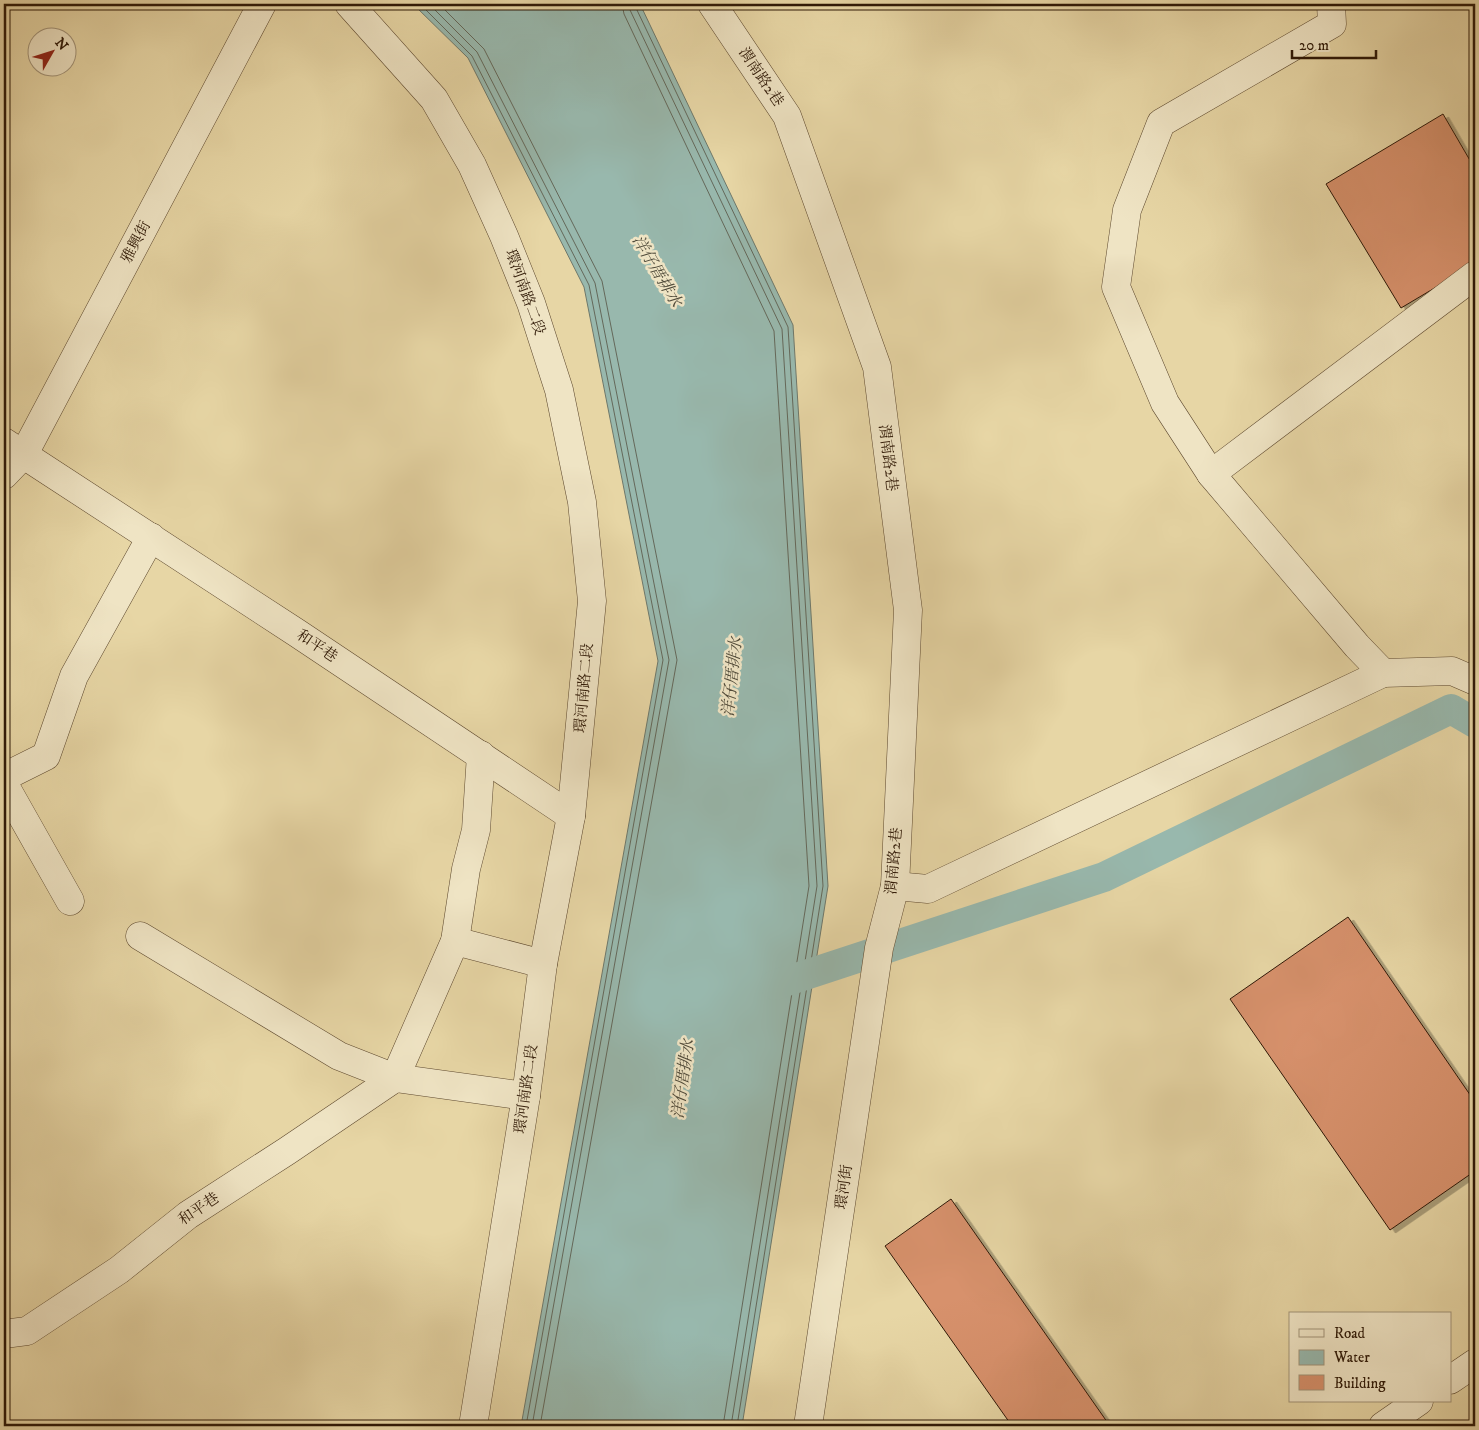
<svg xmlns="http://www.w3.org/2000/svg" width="1479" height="1430" viewBox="0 0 1479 1430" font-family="'IM FELL DW Pica','Noto Serif TC',serif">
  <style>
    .water { fill: #98b8ad; stroke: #6e786b }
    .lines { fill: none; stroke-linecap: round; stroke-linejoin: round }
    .shore { stroke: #64685a; stroke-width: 1 }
    .canal { stroke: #98b8ad; stroke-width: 30 }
    .building { fill: #d7916c; stroke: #2f1907; filter: url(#shadow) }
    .minor-casing { stroke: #5d482e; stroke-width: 29 }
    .minor { stroke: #efe4c4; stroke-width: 28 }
    .labels { text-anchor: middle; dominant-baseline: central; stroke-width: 5; stroke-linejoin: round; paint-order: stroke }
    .street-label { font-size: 15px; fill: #2f1907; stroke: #efe4c4 }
    .water-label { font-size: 16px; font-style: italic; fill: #4e4939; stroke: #efe4c4 }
  </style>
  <defs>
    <filter id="shadow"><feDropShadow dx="5.5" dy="3" stdDeviation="0" flood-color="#0004"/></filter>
  </defs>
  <rect width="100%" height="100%" fill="#e7d6a5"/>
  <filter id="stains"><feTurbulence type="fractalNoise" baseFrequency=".004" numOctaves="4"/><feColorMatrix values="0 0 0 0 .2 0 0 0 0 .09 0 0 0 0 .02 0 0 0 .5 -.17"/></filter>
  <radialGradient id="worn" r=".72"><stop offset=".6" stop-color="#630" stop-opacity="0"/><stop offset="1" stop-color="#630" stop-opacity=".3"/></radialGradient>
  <path class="water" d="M 413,4 L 640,4 L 793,325 L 828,886 L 742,1426 L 521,1426 L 658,661 L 584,287 L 468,58 Z"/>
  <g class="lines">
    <g class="shore">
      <path d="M 420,4 L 472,56 L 589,285 L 663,660 L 526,1426"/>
      <path d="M 429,4 L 477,52 L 595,283 L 669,660 L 532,1426"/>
      <path d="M 439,4 L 484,49 L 602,281 L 677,660 L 540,1426"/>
      <path d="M 622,4 L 624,14 L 774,331 L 809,886 L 723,1426"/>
      <path d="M 629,4 L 630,10 L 782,329 L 817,886 L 731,1426"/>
      <path d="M 636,4 L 636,8 L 788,327 L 823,886 L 737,1426"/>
    </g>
    <path class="canal" d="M 775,985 L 1104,877 L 1451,709 L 1475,723"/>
  </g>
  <g class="building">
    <path d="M 1443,114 L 1475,169 L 1475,264 L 1401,308 L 1326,184 Z"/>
    <path d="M 1348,917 L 1475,1102 L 1475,1171 L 1390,1230 L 1230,999 Z"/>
    <path d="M 951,1199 L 1110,1426 L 1012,1426 L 885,1246 Z"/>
  </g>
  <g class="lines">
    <g class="minor-casing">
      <g id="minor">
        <path d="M 349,4 L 434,99 L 472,165 L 504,236 L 531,303 L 559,390 L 582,502 L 592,601 L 571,816 L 543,964 L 526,1096 L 473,1426"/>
        <path d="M 712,4 L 787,116 L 877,367 L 908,610 L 895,886 L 879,948 L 808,1426"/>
        <path d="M 4,442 L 297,633 L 571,816"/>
        <path d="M 1211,474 L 1165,403 L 1116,287 L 1127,210 L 1161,123 L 1332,24 L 1331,4"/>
        <path d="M 4,475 L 24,454 L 262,4"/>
        <path d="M 1383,673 L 1452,671 L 1475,681"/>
        <path d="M 4,777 L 46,756 L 74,676 L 151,537"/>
        <path d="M 4,784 L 70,901"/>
        <path d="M 895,886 L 928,889 L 1383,673 L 1357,646 L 1211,474 L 1475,275"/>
        <path d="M 140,936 L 339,1056 L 395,1078 L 526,1096"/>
        <path d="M 455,941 L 543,964"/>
        <path d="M 4,1334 L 27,1331 L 119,1270 L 188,1215 L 287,1151 L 395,1078 L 455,941 L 466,869 L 476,830 L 481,755"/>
        <path d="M 1450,1380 L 1475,1363"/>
        <path d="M 1383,1426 L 1419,1401"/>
      </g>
    </g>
    <use href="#minor" class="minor"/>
  </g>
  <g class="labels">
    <g class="street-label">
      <text transform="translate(761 77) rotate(56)">渭南路2巷</text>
      <text transform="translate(136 242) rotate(-62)">雅興街</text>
      <text transform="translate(525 292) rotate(70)">環河南路二段</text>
      <text transform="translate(888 458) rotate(83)">渭南路2巷</text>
      <text transform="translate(317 646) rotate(34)">和平巷</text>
      <text transform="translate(584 688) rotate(-85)">環河南路二段</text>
      <text transform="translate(894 861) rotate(-85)">渭南路2巷</text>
      <text transform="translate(526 1089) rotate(-82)">環河南路二段</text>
      <text transform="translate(844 1187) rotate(-82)">環河街</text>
      <text transform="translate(199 1209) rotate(-34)">和平巷</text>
    </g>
    <g class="water-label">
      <text transform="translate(657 271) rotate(59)">洋仔厝排水</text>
      <text transform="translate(732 677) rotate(-84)">洋仔厝排水</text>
      <text transform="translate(683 1079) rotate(-82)">洋仔厝排水</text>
    </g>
  </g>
  <rect width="1479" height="1430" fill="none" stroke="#e7d6a5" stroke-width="20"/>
  <rect x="5" y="5" width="1469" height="1420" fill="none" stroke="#2f1907" stroke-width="2.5"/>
  <rect x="10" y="10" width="1459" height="1410" fill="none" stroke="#2f1907"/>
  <rect x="1289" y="1312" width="162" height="90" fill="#efe4c4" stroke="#a29378"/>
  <rect x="1299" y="1329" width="25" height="8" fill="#efe4c4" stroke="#a29378"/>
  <text x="1334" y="1338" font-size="15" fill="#2f1907">Road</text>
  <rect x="1299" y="1350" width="25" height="15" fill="#98b8ad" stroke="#a29378"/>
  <text x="1334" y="1362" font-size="15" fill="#2f1907">Water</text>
  <rect x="1299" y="1375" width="25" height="15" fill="#d7916c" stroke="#a29378"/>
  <text x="1334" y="1388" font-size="15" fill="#2f1907">Building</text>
  <g transform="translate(52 52) rotate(51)"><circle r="24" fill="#efe4c4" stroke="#a29378"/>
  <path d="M0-4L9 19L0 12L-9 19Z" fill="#8f2418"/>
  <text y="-8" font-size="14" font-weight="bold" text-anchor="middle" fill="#2f1907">N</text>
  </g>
  <path d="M1292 50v8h84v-8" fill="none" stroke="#2f1907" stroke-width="2.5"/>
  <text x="1299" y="50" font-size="15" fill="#2f1907" stroke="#efe4c4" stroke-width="4" paint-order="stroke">20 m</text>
  <rect width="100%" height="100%" filter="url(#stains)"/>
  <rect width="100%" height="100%" fill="url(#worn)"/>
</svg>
